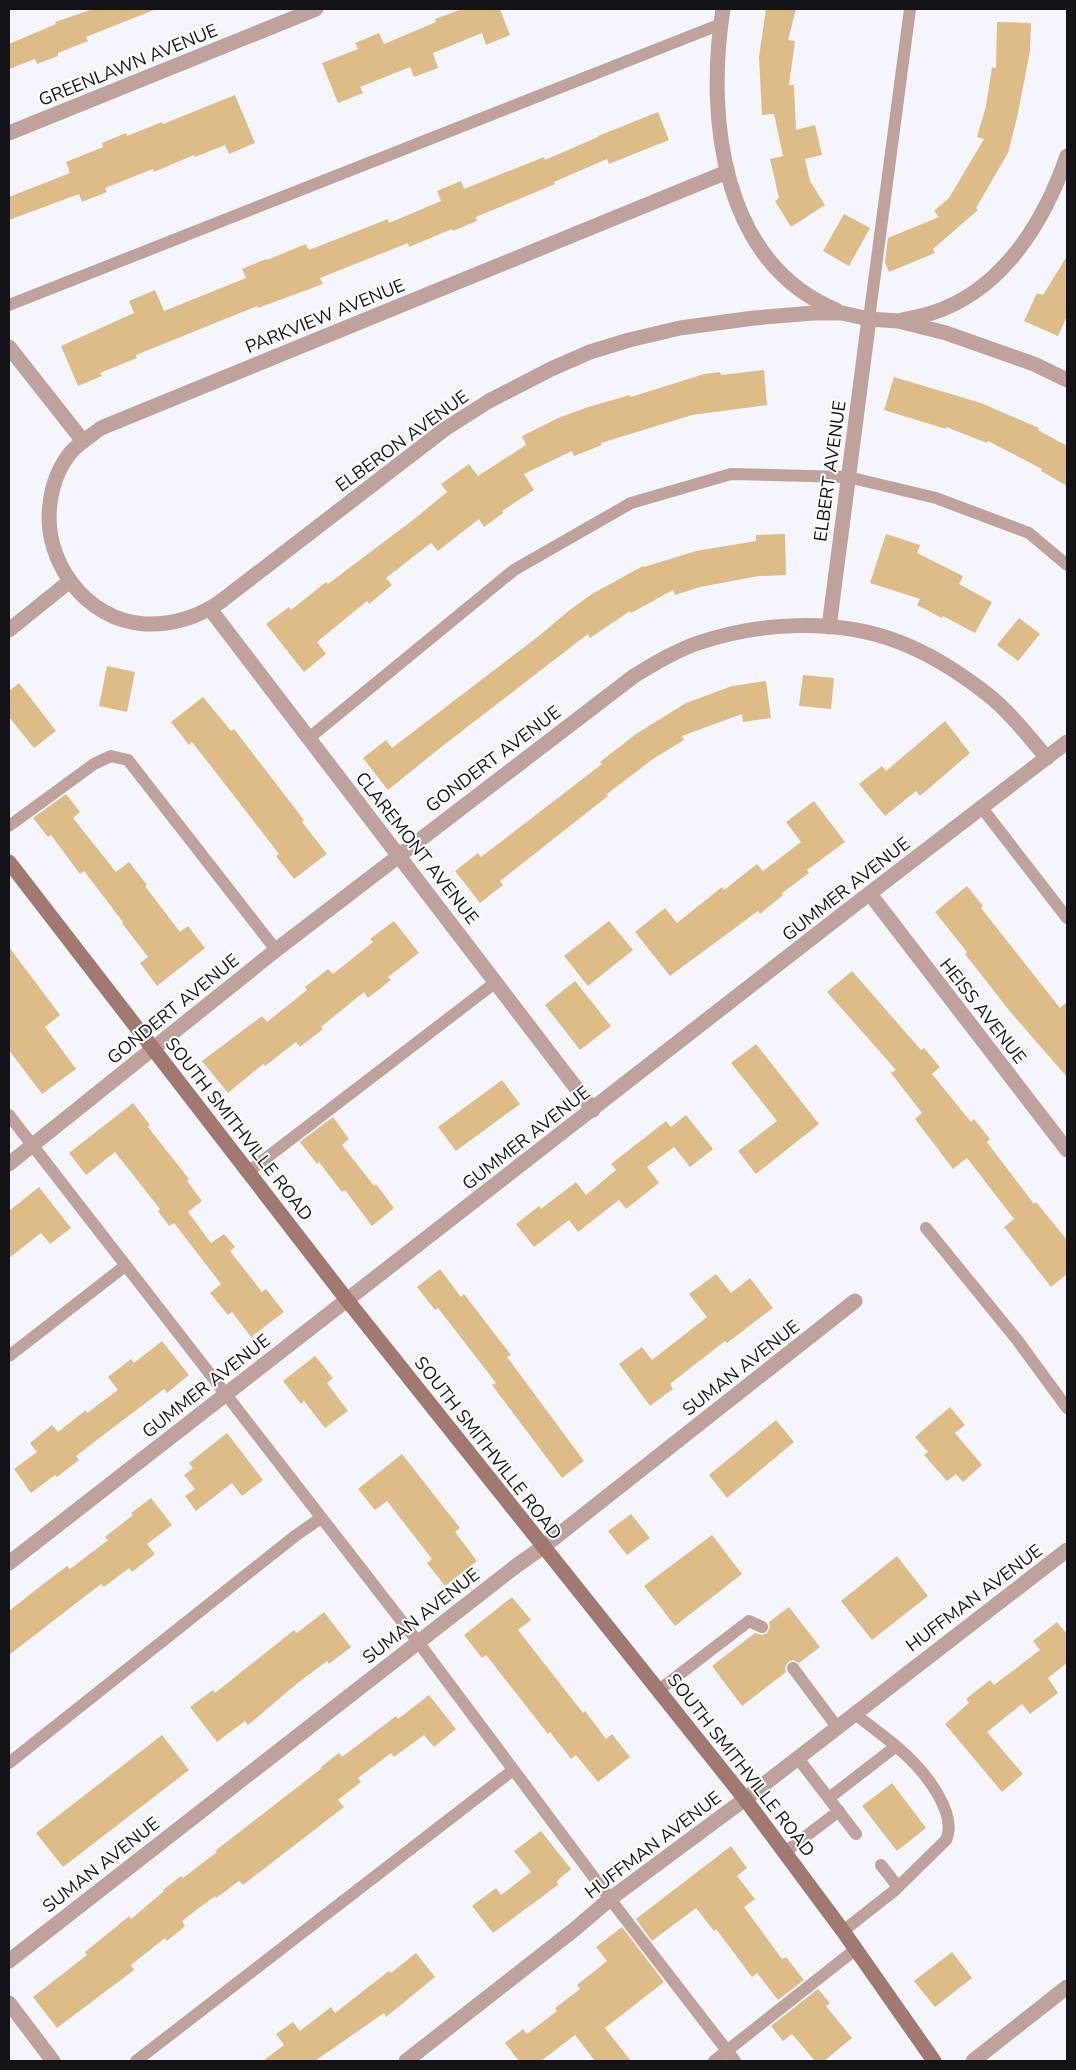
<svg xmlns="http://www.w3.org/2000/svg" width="1076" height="2070" viewBox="0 0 1076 2070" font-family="'Nunito Sans',sans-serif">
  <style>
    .building { fill: #debc87 }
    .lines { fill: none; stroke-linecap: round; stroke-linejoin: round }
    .service { stroke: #bfa29b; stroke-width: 12 }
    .minor { stroke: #bfa29b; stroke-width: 15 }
    .tertiary { stroke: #bfa29b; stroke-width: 15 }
    .secondary { stroke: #a2796f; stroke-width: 15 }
    .labels { text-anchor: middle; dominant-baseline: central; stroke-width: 4; stroke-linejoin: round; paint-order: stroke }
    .street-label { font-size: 18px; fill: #131317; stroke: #fff }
  </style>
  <rect width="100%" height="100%" fill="#f5f6fd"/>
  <g class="building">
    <path d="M 93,9 L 154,10 L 86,37 L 88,41 L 58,53 L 58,56 L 37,64 L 35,59 L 9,69 L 9,44 L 56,24 L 55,22 Z"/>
    <path d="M 462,9 L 500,9 L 510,35 L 486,45 L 482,33 L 433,53 L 438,68 L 414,77 L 410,67 L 360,87 L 363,93 L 338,103 L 322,63 L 358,49 L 355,43 L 379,33 L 384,44 L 436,22 L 435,19 Z"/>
    <path d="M 766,9 L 796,9 L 788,40 L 795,41 L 789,85 L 794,85 L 796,130 L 815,125 L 822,155 L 805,159 L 810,181 L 825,205 L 791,227 L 775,201 L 779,198 L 770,159 L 783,156 L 774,114 L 762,115 L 759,57 Z"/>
    <path d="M 997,22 L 1031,23 L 1030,51 L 1018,113 L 1008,153 L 976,208 L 978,210 L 933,249 L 935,253 L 889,272 L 885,262 L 888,238 L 939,217 L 934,211 L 949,198 L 984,139 L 977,137 L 986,106 L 992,67 L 996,68 Z"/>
    <path d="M 235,95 L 255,143 L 229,154 L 225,145 L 195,157 L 194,155 L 154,172 L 153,169 L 105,188 L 107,192 L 82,202 L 79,194 L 9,220 L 9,197 L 70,173 L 66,162 L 103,147 L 102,143 L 126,133 L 127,136 L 162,122 L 163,124 Z"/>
    <path d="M 658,112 L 669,140 L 609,164 L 607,159 L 554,182 L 555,184 L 476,217 L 477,221 L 453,231 L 452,229 L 409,247 L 408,243 L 320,278 L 323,284 L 258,308 L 257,306 L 136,355 L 137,358 L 100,373 L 102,376 L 78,386 L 61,346 L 134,313 L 129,301 L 155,290 L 164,311 L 246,278 L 242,269 L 266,259 L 267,260 L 306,244 L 309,250 L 388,219 L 389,223 L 441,201 L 437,191 L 461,181 L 464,189 L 544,157 L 545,160 L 598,137 L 598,136 Z"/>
    <path d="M 844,214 L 870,228 L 849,266 L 823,251 Z"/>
    <path d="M 1067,256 L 1067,316 L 1058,336 L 1024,321 L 1037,293 L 1043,295 Z"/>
    <path d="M 764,370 L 767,405 L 692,415 L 601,443 L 602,445 L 574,456 L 572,451 L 524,474 L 534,490 L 502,511 L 503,513 L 484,527 L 479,519 L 438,551 L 431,543 L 386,578 L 392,585 L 369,604 L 367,601 L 317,642 L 326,654 L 304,672 L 266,624 L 289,607 L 291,610 L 326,582 L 328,584 L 413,520 L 447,492 L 441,484 L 469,464 L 478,476 L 526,445 L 522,436 L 558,418 L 588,407 L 630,395 L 631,397 L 704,374 L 720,372 L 721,375 Z"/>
    <path d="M 894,377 L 981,403 L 1039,428 L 1038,430 L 1067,446 L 1067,486 L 1041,471 L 1042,469 L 988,441 L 987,443 L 946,427 L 946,429 L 884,410 Z"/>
    <path d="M 785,534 L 786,575 L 759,576 L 700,587 L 675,595 L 673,590 L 631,613 L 630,611 L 590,638 L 588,634 L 440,748 L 388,790 L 363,758 L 386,740 L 392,748 L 540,635 L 571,609 L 592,594 L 643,566 L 644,567 L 696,551 L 756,541 L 756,535 Z"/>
    <path d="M 886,534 L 920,545 L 917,553 L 963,576 L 959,584 L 992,602 L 975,633 L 943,616 L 942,618 L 917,605 L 920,599 L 870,583 Z"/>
    <path d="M 1019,618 L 1040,634 L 1018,661 L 997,645 Z"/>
    <path d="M 107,666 L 135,672 L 127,712 L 99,706 Z"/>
    <path d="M 803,675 L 834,678 L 831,709 L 799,706 Z"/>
    <path d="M 766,681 L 771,718 L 743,722 L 742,714 L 682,736 L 684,740 L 653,759 L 607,794 L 608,796 L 500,881 L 503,885 L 480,903 L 455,871 L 478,853 L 481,857 L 602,764 L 600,762 L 636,734 L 686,703 L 732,686 Z"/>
    <path d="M 19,683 L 56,731 L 34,748 L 9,717 L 9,691 Z"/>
    <path d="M 203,697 L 231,731 L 234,729 L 304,820 L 302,822 L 327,854 L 294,879 L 276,856 L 279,854 L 217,774 L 192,742 L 189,745 L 171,722 Z"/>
    <path d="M 945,721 L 970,753 L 920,796 L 916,791 L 885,816 L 859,784 L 882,766 L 886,771 Z"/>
    <path d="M 66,794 L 80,812 L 73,818 L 116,872 L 129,862 L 147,885 L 145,886 L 180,932 L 188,926 L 205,948 L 157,986 L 140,963 L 148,957 L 122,923 L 123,922 L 84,871 L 80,874 L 51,835 L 48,837 L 33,818 Z"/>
    <path d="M 814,801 L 845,842 L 807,870 L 809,873 L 781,894 L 783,895 L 760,914 L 758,911 L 670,976 L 635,932 L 665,908 L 677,923 L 722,887 L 724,890 L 757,864 L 763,871 L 801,842 L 786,822 Z"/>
    <path d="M 967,886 L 983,906 L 981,908 L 1060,1008 L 1067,1002 L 1067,1077 L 1012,1014 L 965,954 L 967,952 L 935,912 Z"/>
    <path d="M 394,921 L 419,953 L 388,977 L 391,980 L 368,998 L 364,992 L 321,1027 L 323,1029 L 300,1047 L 296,1042 L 265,1066 L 263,1064 L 228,1093 L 202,1061 L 262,1016 L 267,1022 L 307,990 L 305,987 L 328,969 L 333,974 L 373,942 L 370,939 Z"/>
    <path d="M 609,921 L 633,950 L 588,986 L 564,956 Z"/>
    <path d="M 9,947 L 60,1015 L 45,1027 L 76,1069 L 42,1094 L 9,1050 Z"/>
    <path d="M 852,971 L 921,1050 L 924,1048 L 940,1067 L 932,1074 L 971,1122 L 974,1119 L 990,1139 L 987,1142 L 1034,1204 L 1036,1202 L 1067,1240 L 1067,1274 L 1051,1287 L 1004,1227 L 1014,1219 L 967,1158 L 953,1169 L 915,1119 L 922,1113 L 891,1073 L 896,1070 L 827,992 Z"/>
    <path d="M 575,981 L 611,1026 L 580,1050 L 545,1005 Z"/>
    <path d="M 756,1044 L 819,1124 L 756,1174 L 738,1151 L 777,1121 L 731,1063 Z"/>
    <path d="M 502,1080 L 520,1104 L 456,1151 L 438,1127 Z"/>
    <path d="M 133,1103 L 150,1125 L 148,1127 L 189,1179 L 187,1181 L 202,1201 L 188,1212 L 211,1243 L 224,1234 L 235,1247 L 230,1251 L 262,1292 L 266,1289 L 284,1312 L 251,1337 L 232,1312 L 228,1315 L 210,1293 L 221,1284 L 174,1223 L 169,1226 L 158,1211 L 160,1209 L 115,1152 L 86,1175 L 69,1153 Z"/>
    <path d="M 686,1115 L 713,1149 L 690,1167 L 674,1147 L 647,1167 L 659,1183 L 626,1209 L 619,1200 L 578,1232 L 569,1220 L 534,1247 L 516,1224 L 539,1206 L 541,1209 L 576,1182 L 586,1195 L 616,1170 L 611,1164 L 666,1121 L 671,1127 Z"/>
    <path d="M 333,1117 L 349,1139 L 342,1145 L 374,1186 L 376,1184 L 394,1208 L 372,1226 L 345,1190 L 342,1192 L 319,1162 L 317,1164 L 300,1142 Z"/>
    <path d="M 39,1187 L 71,1228 L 50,1244 L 41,1233 L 9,1258 L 9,1211 Z"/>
    <path d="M 440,1269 L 461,1297 L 464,1294 L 511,1355 L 507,1357 L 584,1461 L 562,1478 L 492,1385 L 496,1383 L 438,1308 L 435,1310 L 417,1287 Z"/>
    <path d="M 716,1274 L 731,1293 L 750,1278 L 773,1308 L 727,1343 L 725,1341 L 670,1384 L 673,1389 L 650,1406 L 619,1364 L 642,1347 L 652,1360 L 707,1317 L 689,1294 Z"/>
    <path d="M 162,1341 L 189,1375 L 167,1393 L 164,1389 L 106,1433 L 76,1456 L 79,1460 L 57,1477 L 55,1475 L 31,1493 L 14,1469 L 37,1452 L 30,1443 L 52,1425 L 58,1432 L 86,1410 L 87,1413 L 118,1390 L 108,1377 L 131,1359 L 134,1363 Z"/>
    <path d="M 315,1356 L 333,1378 L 327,1383 L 348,1411 L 325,1428 L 304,1401 L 301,1404 L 283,1381 Z"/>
    <path d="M 950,1407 L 965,1425 L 955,1433 L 982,1465 L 963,1482 L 956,1474 L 947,1481 L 924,1455 L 928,1452 L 915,1437 Z"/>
    <path d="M 776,1420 L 794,1442 L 727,1498 L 709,1475 Z"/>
    <path d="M 227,1433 L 263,1480 L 242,1496 L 232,1483 L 196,1511 L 185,1496 L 195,1489 L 184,1475 L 193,1468 L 189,1463 Z"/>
    <path d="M 402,1454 L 460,1528 L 455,1532 L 477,1561 L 445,1586 L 427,1563 L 432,1559 L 387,1501 L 375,1510 L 358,1489 Z"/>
    <path d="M 151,1498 L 172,1525 L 147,1544 L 155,1554 L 132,1572 L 129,1568 L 104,1587 L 101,1584 L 9,1655 L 9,1611 L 42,1585 L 67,1566 L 70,1569 L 108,1540 L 105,1537 L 133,1515 L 131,1513 Z"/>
    <path d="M 631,1514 L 650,1538 L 627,1555 L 608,1531 Z"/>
    <path d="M 712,1535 L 742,1574 L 675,1626 L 644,1586 Z"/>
    <path d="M 897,1556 L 928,1596 L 872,1640 L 841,1601 Z"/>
    <path d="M 512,1597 L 531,1620 L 518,1630 L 583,1713 L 585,1711 L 606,1739 L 612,1734 L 630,1757 L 598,1782 L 576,1755 L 571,1759 L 550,1732 L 548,1734 L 486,1655 L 482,1658 L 464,1635 Z"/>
    <path d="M 789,1607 L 820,1647 L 799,1663 L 793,1660 L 788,1662 L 785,1668 L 786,1672 L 742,1706 L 712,1666 L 755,1633 L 762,1635 L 767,1633 L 770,1627 L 769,1622 Z"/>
    <path d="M 324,1612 L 351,1647 L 329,1664 L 327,1661 L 299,1682 L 248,1725 L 245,1721 L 217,1742 L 190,1707 L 213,1690 L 215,1693 L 294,1630 L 297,1633 Z"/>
    <path d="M 1057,1622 L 1067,1634 L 1067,1663 L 1048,1678 L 1058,1693 L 1030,1714 L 1022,1704 L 987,1732 L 1023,1774 L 1002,1792 L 945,1724 L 969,1703 L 966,1699 L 990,1680 L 994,1685 L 1040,1650 L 1033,1641 Z"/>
    <path d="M 429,1695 L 456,1729 L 434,1747 L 424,1735 L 394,1757 L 391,1753 L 358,1778 L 361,1782 L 338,1800 L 344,1807 L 243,1885 L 239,1881 L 216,1898 L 215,1896 L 182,1921 L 185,1926 L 167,1941 L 165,1938 L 131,1965 L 134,1970 L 57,2028 L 33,1997 L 87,1955 L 85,1952 L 111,1931 L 129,1916 L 131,1919 L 164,1891 L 163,1890 L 181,1876 L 183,1878 L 217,1852 L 215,1851 L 322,1768 L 321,1767 L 339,1753 L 342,1757 L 396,1716 L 398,1719 Z"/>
    <path d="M 162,1735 L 189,1770 L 63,1867 L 36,1833 Z"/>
    <path d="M 892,1783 L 926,1828 L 897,1851 L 862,1806 Z"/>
    <path d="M 541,1831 L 571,1869 L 557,1881 L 558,1885 L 493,1933 L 472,1906 L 496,1888 L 501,1895 L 531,1872 L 514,1851 Z"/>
    <path d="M 731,1846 L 747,1868 L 737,1876 L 755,1899 L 744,1907 L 782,1959 L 786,1957 L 804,1980 L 778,2000 L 757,1973 L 752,1977 L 716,1929 L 714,1931 L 696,1908 L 652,1941 L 636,1919 Z"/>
    <path d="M 622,1927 L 664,1982 L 605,2028 L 631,2061 L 595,2061 L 575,2035 L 541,2061 L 519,2061 L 505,2043 L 523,2029 L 527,2034 L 557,2011 L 555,2008 L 580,1989 L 577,1985 L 607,1961 L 596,1947 Z"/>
    <path d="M 952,1952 L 972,1978 L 935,2007 L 914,1981 Z"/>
    <path d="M 416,1953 L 435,1977 L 386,2017 L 384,2013 L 315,2061 L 263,2061 L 284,2045 L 276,2034 L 293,2022 L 300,2031 L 331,2007 L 335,2013 L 389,1971 L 391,1973 Z"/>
    <path d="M 818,1989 L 830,2003 L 826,2006 L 852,2038 L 824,2061 L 815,2061 L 792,2034 L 783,2041 L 771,2026 Z"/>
  </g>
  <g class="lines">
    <g class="service">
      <path d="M 9,305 L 721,24"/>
      <path d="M 869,319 L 910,9"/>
      <path d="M 309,738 L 514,570 L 631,503 L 731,474 L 848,477 L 936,498 L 1029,533 L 1067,565"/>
      <path d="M 982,808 L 1067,918"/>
      <path d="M 9,826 L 94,764 L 111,756 L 128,760 L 276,950"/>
      <path d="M 9,1115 L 418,1642 L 610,1899 L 735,2061"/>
      <path d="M 248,1172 L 496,982"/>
      <path d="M 926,1228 L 1018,1341 L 1067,1408"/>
      <path d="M 9,1356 L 125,1266"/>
      <path d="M 793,1668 L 837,1727"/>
      <path d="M 659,1690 L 749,1621 L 762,1627"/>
      <path d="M 797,1757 L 856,1834"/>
      <path d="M 9,1763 L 295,1536 L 321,1518"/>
      <path d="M 829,1798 L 895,1747"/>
      <path d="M 785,1852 L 839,1811"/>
      <path d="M 881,1865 L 898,1887"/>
      <path d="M 843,1931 L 894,1891 L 946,1840 C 958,1814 926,1774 908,1757 C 892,1741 872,1728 854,1713"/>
      <path d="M 136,2061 L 513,1770"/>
      <path d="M 714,2061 L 856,1949"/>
    </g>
    <g class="minor">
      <path d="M 723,9 C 706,117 721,262 836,310"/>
      <path d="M 9,133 L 316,9"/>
      <path d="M 727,172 L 101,428 C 91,436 80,442 71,452 C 59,467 52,485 50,504 C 42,560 86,621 145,624 C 172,625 198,617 220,602 L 445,429 L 489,401 L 551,369 L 590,352 L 629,340 L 680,328 L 754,318 L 813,313 L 842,313 L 869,319 L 898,321 L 946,333 L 1034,364 L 1067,380"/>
      <path d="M 902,320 C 912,318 922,316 932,313 C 1003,290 1044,222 1067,156"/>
      <path d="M 9,347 L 83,441"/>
      <path d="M 210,609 L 593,1110"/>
      <path d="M 829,627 L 869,319"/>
      <path d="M 9,630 L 70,581"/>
      <path d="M 870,894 L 1067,1150"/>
      <path d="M 9,1164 L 276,950 L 634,676 C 654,664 675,651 698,643 C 760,622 837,618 899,642 C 931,654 960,673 987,694 C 1010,712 1028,736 1047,758"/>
      <path d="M 9,1563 L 844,913 L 1067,742"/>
      <path d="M 9,1961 L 516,1566 L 543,1547 L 855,1301"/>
      <path d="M 9,2003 L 53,2061"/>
      <path d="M 406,2061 L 575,1929 L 610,1899 L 745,1799"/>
      <path d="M 973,2061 L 1067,1987"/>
    </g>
    <path class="tertiary" d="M 745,1799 L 1067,1550"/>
    <path class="secondary" d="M 9,862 L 347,1300 L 745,1799 L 843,1931 L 934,2061"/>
  </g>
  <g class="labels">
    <g class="street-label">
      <text transform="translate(128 65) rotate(-22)">GREENLAWN AVENUE</text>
      <text transform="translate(325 316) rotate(-22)">PARKVIEW AVENUE</text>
      <text transform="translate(402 441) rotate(-36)">ELBERON AVENUE</text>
      <text transform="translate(830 471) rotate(-82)">ELBERT AVENUE</text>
      <text transform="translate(493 759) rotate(-37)">GONDERT AVENUE</text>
      <text transform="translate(417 848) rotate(52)">CLAREMONT AVENUE</text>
      <text transform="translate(846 889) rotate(-38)">GUMMER AVENUE</text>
      <text transform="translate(173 1009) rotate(-39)">GONDERT AVENUE</text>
      <text transform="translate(983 1011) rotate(52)">HEISS AVENUE</text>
      <text transform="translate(239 1129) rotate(52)">SOUTH SMITHVILLE ROAD</text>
      <text transform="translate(526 1138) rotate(-38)">GUMMER AVENUE</text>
      <text transform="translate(741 1368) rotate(-38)">SUMAN AVENUE</text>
      <text transform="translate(206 1386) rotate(-38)">GUMMER AVENUE</text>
      <text transform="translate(488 1448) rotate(52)">SOUTH SMITHVILLE ROAD</text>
      <text transform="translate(974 1598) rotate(-37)">HUFFMAN AVENUE</text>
      <text transform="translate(421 1616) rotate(-38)">SUMAN AVENUE</text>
      <text transform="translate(741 1765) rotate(52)">SOUTH SMITHVILLE ROAD</text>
      <text transform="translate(653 1845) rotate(-37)">HUFFMAN AVENUE</text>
      <text transform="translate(101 1865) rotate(-38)">SUMAN AVENUE</text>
    </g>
  </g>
  <rect width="1076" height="2070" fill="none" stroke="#131317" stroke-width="20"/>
</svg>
